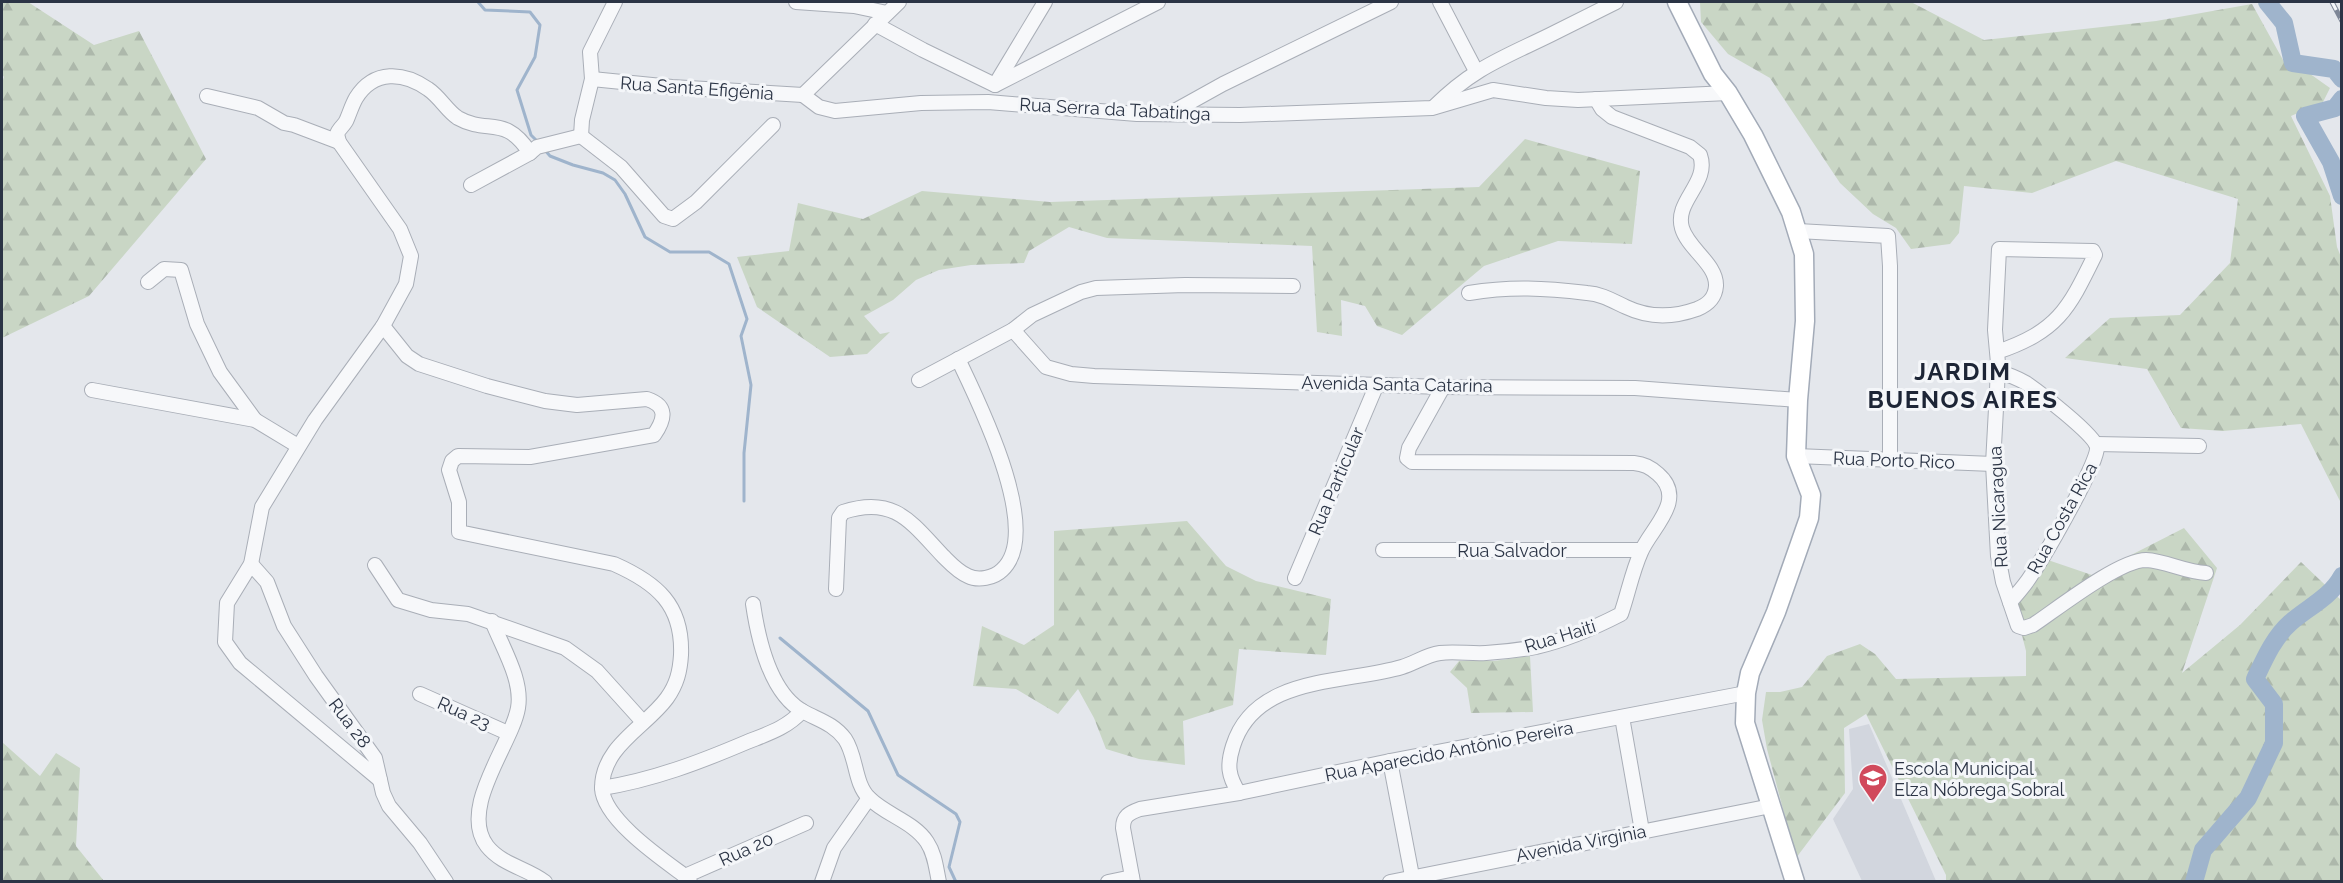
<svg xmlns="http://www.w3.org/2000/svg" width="2343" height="883" viewBox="0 0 2343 883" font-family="Raleway,sans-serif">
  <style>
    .built { fill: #d2d6de }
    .forest { fill: url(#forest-firs) }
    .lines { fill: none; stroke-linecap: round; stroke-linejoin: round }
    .stream { stroke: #9fb4cc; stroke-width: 3 }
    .river { stroke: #9fb4cc; stroke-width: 18 }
    .minor-casing { stroke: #a9aeb7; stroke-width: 16 }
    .major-casing { stroke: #a3abb8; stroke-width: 21 }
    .minor { stroke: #f7f8fa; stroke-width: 14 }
    .major { stroke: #fff; stroke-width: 18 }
    .rail-casing { stroke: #7d8696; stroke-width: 5 }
    .rail { stroke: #f4f6f9; stroke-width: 3; stroke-dasharray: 9; stroke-linecap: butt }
    .labels { text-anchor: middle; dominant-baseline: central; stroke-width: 6; stroke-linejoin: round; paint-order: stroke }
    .street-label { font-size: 18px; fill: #2b3445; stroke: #f4f6f9 }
    .poi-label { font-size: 18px; fill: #2b3445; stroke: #f4f6f9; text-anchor: start }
    .district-label { font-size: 24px; font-weight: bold; letter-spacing: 1.5px; fill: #1d2536; stroke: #f4f6f9 }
  </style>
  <defs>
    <pattern id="forest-firs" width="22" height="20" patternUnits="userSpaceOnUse" patternTransform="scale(1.5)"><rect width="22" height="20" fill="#c9d6c5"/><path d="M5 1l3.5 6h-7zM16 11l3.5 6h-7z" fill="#adb8ab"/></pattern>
  </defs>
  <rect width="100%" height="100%" fill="#e4e7ec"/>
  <path class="built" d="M 1869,724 L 1936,881 L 1862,881 L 1833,819 L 1853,789 L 1849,729 Z"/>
  <g class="forest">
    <path d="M 2,2 L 28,2 L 94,45 L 139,31 L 206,159 L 89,296 L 2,338 L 2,82 L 4,77 L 2,74 Z"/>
    <path d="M 1700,2 L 1911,2 L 1984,40 L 2156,21 L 2252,4 L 2288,69 L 2306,71 L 2330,88 L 2323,102 L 2291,116 L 2330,196 L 2337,247 L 2341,257 L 2341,503 L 2301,424 L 2223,431 L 2181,428 L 2147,369 L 2065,358 L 2110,318 L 2180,315 L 2230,263 L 2238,199 L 2116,161 L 2032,193 L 1964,186 L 1959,233 L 1950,244 L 1911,249 L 1896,228 L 1873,214 L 1840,183 L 1770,78 L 1728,54 L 1701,22 Z"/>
    <path d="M 1525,139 L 1640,171 L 1632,244 L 1558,241 L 1484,266 L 1402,335 L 1377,326 L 1365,306 L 1341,300 L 1342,336 L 1317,332 L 1312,246 L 1107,238 L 1069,227 L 1029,251 L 1024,263 L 971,265 L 939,270 L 916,280 L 893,300 L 864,316 L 880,334 L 890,332 L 867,354 L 830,357 L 757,307 L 737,257 L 789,251 L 798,203 L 863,219 L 922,191 L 1050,202 L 1479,187 Z"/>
    <path d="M 1187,521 L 1226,566 L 1256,581 L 1331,599 L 1326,655 L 1239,649 L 1233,705 L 1183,721 L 1185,765 L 1139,759 L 1106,749 L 1094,718 L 1078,689 L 1058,714 L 1016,689 L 973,686 L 982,626 L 1024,645 L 1054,625 L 1054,531 Z"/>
    <path d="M 2184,528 L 2217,568 L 2182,673 L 2240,625 L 2301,562 L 2341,600 L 2341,881 L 1946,881 L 1946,875 L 1866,714 L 1844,728 L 1845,793 L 1796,858 L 1767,749 L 1762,720 L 1766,692 L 1780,692 L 1802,687 L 1827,656 L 1860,644 L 1875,654 L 1896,679 L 2026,676 L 2026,651 L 2013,600 L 2045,559 L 2092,575 Z"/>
    <path d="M 1530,656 L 1533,712 L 1471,713 L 1467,688 L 1450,672 L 1459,661 L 1494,661 Z"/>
    <path d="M 2,742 L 40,776 L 56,753 L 80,768 L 76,846 L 104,881 L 2,881 Z"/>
  </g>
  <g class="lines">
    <g class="stream">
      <path d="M 478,2 L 485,10 L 530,12 L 540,25 L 535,57 L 517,90 L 531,135 L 538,142"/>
      <path d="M 544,149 L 550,156 L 573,165 L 603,173 L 615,180 L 625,194 L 645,237 L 670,252 L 709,252 L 729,264 L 747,319 L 741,336 L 751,385 L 744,453 L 744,501"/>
      <path d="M 780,638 L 868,711 L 898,775 L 956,814 L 960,822 L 949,867 L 956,882"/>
    </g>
    <g class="river">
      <path d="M 2267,2 L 2284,23 L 2293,63 L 2334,69 L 2342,79"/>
      <path d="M 2342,99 L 2335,108 L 2305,116 L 2331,162 L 2342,196"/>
      <path d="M 2194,882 L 2203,850 L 2248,798 L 2274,743 L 2274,704 L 2255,679 C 2264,660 2274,637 2290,623 C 2308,607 2330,598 2342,576"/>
    </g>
    <g class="minor-casing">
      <g id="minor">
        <path d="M 796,2 L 854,6 L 887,13"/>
        <path d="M 1440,2 L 1476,71"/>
        <path d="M 875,24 L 923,50 L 995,85 L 1158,2"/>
        <path d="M 592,79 L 672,87 L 803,95"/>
        <path d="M 995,85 L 1045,2"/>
        <path d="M 803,95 L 819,107 L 835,111 L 921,103 L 988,102 L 1137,114 L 1240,115 L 1432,108 L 1493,90 L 1546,98 L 1578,100 L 1728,93"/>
        <path d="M 803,95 L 899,2"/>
        <path d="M 207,96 L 258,108 L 284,123 L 294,125 L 339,142"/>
        <path d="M 1434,107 C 1473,68 1503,58 1550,35 C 1572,24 1594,13 1616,2"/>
        <path d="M 1169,114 L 1223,84 L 1391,2"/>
        <path d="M 581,136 L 621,167 L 664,216 L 673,219 L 696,202 L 773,125"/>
        <path d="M 581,136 L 582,120 L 592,79 L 590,52 L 615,2"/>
        <path d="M 471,185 L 530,153 L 537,147 L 581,136"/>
        <path d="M 1798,231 L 1888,236 L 1890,266 L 1890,460"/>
        <path d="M 148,282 L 164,269 L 181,270 L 197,324 L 220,372 L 255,420"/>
        <path d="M 1469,293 C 1511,286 1545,288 1587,293 C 1602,294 1613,301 1626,307 C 1649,318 1672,318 1697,309 C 1707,305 1715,299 1716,286 C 1717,264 1688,249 1682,228 C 1674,201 1710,183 1700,155 L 1690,147 L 1612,117 L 1602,109 L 1596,99"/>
        <path d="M 383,326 L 407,356 L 419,364 L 487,386 L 545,401 L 577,405 L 647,399 C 668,406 665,419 654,435 L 530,457 L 458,456 L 452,461 L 449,470 L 459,502 L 459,532 L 614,564 C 657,583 683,605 681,655 C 680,671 677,684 667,698 C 646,727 602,746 602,788 C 603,819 662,859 685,876 L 690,882"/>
        <path d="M 1013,330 L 1046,367 L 1071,374 L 1094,376 L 1443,387 L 1635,388 L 1798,400"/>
        <path d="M 1997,352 C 2058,331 2068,310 2095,255 L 2093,251 L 1999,249 L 1995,330 L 1998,363 L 1997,390 L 1993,464 L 1998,556 L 2003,582 L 2018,626 L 2024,628 L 2033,625 C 2057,609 2119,560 2146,560 C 2166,561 2185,572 2206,573"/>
        <path d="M 1996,371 C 2007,374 2017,378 2026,383 C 2039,392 2094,434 2097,447 C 2099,462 2044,557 2032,574 C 2026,584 2018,593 2010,602"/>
        <path d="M 919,380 L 1013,330 L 1032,315 L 1081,292 L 1096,288 L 1185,285 L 1293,286"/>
        <path d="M 92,390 L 255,420 L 298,446"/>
        <path d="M 2096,444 L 2199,446"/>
        <path d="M 1796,456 L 1993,464"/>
        <path d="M 1383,550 L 1641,550"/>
        <path d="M 251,564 L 267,582 L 284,626 L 316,676 L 375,758 L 383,793 L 389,806 L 420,843 L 446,882"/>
        <path d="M 375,565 L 398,600 L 431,610 L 468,614 L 565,648 L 597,671 L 643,722"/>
        <path d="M 1295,578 L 1377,384"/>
        <path d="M 836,589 L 839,518 L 843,512 C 894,495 911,522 943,556 C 950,563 958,572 968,576 C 978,581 994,578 1002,570 C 1044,532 978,401 958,359"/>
        <path d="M 753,604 C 758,638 770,694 804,712 C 819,720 834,724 845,739 C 857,757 854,783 869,798 C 886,815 914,822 927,842 C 935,854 936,868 939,882"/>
        <path d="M 492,621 C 502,647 523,680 518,708 C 512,744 458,808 487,846 C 502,865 527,868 545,882"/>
        <path d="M 420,694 L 508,733"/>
        <path d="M 1622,717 L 1642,831"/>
        <path d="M 1390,761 L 1412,876"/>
        <path d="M 380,780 L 240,663 L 225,642 L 227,603 L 251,564 L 262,507 L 315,420 L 383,326 L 406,284 L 411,256 L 400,229 L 339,142 L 337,134 C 339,128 345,125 347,119 C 350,112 352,105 356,98 C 374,69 404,72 428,89 C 440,97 447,111 458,118 C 488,135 505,114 530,153"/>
        <path d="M 602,788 C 653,780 700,762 747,742 C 767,734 787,728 802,711"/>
        <path d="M 1239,793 C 1228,776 1227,765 1233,746 C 1255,675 1344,684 1402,667 C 1415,663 1426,655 1440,653 C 1455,651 1471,654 1486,653 C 1502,652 1520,650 1536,647 C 1566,640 1594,628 1621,614 C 1628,594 1632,572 1641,552 C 1650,529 1688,500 1658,474 C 1650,467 1644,464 1634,463 L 1412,462 L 1407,458 L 1409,448 L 1443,387"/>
        <path d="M 685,876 L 806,823"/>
        <path d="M 822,882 L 834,848 L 869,798"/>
        <path d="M 1108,882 L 1132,877"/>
        <path d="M 1133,882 L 1123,828 C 1123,816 1129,813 1140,809 L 1239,793 L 1390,761 L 1746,693"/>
        <path d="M 1390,882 L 1771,806"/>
      </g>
    </g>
    <g class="major-casing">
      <path id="major" d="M 1677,2 L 1713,74 L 1728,93 L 1753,135 L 1791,212 L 1804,254 L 1805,321 L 1798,400 L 1796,456 L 1811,495 L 1809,518 L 1776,612 L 1750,673 L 1746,693 L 1745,723 L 1795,882"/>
    </g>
    <use href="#minor" class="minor"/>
    <use href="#major" class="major"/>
    <g class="rail-casing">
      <path id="rail" d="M 2332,2 L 2342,21"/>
    </g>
    <use href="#rail" class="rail"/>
  </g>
  <defs>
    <g id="school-pin" transform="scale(1.5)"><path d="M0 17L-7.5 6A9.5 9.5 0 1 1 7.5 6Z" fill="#d1495b" stroke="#f4f6f9"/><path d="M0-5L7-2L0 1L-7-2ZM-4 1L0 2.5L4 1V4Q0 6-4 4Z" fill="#fff"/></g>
  </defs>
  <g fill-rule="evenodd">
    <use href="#school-pin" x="1873" y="778"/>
  </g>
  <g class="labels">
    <g class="street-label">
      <text transform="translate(697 88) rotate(4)">Rua Santa Efigênia</text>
      <text transform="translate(1115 109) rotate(3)">Rua Serra da Tabatinga</text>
      <text transform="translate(1397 384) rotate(1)">Avenida Santa Catarina</text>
      <text transform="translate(1894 460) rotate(2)">Rua Porto Rico</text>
      <text transform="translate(1336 481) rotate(-67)">Rua Particular</text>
      <text transform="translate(1998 507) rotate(-93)">Rua Nicaragua</text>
      <text transform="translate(2062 518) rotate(-61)">Rua Costa Rica</text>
      <text x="1512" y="550">Rua Salvador</text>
      <text transform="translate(1560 636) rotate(-17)">Rua Haiti</text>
      <text transform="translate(464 713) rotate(24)">Rua 23</text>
      <text transform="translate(350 723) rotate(53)">Rua 28</text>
      <text transform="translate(1449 751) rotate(-11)">Rua Aparecido Antônio Pereira</text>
      <text transform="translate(1581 843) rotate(-11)">Avenida Virginia</text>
      <text transform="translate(746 849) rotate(-24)">Rua 20</text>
    </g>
    <g class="poi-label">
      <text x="1894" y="768">Escola Municipal<tspan x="1894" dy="21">Elza Nóbrega Sobral</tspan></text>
    </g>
    <g class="district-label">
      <text x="1963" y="371">JARDIM<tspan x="1963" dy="28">BUENOS AIRES</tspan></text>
    </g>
  </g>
  <rect width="2343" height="883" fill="none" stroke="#2b3445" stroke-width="6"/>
</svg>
